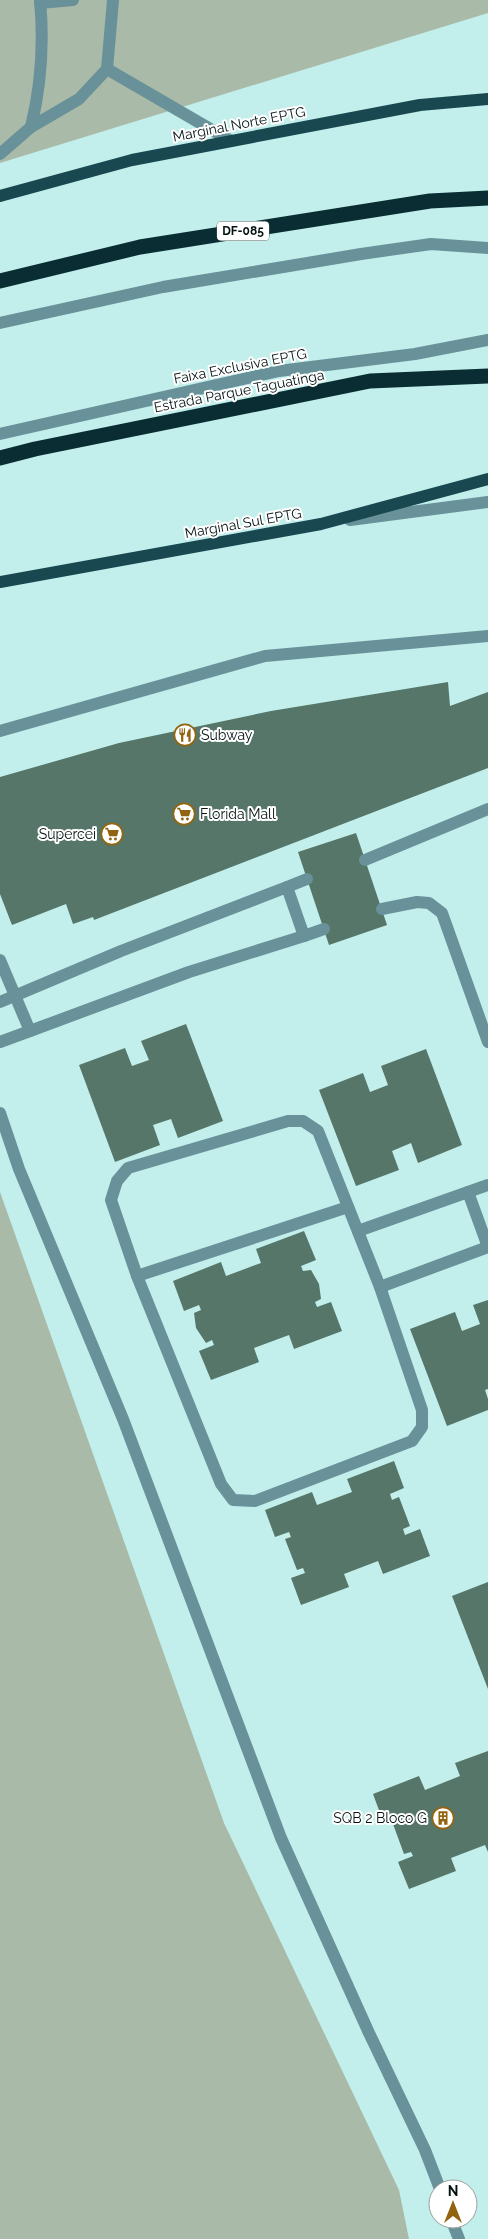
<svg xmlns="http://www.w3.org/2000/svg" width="488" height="2239" viewBox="0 0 488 2239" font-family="Raleway,sans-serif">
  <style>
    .green { fill: #a9baa8 }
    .building { fill: #557668 }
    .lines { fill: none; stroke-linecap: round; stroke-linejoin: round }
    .service { stroke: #69919a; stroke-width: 12 }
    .primary { stroke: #194851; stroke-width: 12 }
    .motorway { stroke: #0a2d34; stroke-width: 15 }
    .labels { text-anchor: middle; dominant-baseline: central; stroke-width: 4; stroke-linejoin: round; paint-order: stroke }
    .shield { fill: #fff; stroke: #4f5a59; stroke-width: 1 }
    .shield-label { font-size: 12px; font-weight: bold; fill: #041312 }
    .street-label { font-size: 14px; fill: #041312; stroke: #fff }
    .poi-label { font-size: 14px; fill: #041312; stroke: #fff; text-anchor: start }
  </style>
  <rect width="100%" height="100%" fill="#c2efeb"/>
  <g class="green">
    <path d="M 0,0 L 488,0 L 488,13 L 0,163 Z"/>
    <path d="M 0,1192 L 224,1823 L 399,2190 L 409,2239 L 0,2239 Z"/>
  </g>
  <g class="building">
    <path d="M 448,682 L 450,706 L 488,692 L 488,768 L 94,920 L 93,917 L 73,924 L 66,904 L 12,925 L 0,894 L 0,777 L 119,743 L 271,711 Z"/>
    <path d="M 356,833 L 387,925 L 329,945 L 298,852 Z"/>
    <path d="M 186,1024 L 223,1121 L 178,1138 L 171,1119 L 153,1125 L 160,1145 L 115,1162 L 79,1065 L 125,1048 L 132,1066 L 149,1060 L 141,1041 Z"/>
    <path d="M 426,1049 L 462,1145 L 418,1163 L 411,1143 L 392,1151 L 399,1170 L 356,1186 L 319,1090 L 363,1073 L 370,1092 L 388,1085 L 381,1066 Z"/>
    <path d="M 304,1231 L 316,1260 L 301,1266 L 303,1271 L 311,1270 L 319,1284 L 321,1299 L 315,1302 L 317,1307 L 331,1302 L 342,1331 L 294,1349 L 289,1335 L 254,1348 L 259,1362 L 211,1380 L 199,1351 L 214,1345 L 212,1340 L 206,1343 L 196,1328 L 194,1313 L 201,1310 L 199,1305 L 184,1311 L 173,1281 L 221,1262 L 226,1276 L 261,1263 L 256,1249 Z"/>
    <path d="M 488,1300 L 488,1389 L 485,1390 L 488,1399 L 488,1410 L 447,1426 L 410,1329 L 455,1312 L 462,1331 L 480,1324 L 473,1305 Z"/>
    <path d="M 394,1461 L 404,1488 L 390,1494 L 392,1500 L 399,1497 L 410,1526 L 403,1529 L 405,1535 L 420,1529 L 430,1556 L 383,1574 L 378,1561 L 344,1574 L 349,1587 L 301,1605 L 291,1578 L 305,1573 L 303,1568 L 297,1570 L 285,1539 L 291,1537 L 289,1532 L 275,1537 L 265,1510 L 312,1492 L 317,1505 L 352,1492 L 347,1479 Z"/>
    <path d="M 488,1582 L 488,1689 L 452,1596 Z"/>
    <path d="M 488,1751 L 488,1852 L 485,1845 L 451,1858 L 456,1871 L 409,1889 L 398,1862 L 413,1856 L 411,1852 L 404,1854 L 393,1824 L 400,1821 L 397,1815 L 383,1821 L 373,1794 L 419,1776 L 425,1790 L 460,1776 L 455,1763 Z"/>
  </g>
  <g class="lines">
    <g class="service">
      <path d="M 40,3 L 73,0"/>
      <path d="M 107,69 L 231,141"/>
      <path d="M 31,127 C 41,86 44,43 40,0"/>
      <path d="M 0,154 L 31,127 L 79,99 L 107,69 L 113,0"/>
      <path d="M 0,323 L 163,287 L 361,254 L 431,244 L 488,248"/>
      <path d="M 0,434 L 279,371 L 415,354 L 488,340"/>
      <path d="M 350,520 L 488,502"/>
      <path d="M 0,731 L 265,656 L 488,636"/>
      <path d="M 365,860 L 488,809"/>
      <path d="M 287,887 L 307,879"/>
      <path d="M 382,909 L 417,902 L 429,903 L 442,913 L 488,1042"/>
      <path d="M 304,936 L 324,929"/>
      <path d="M 0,960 L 30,1031 L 0,1042"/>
      <path d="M 0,1002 L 121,951 L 287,887 L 304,936 L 189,972 L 30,1031"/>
      <path d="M 0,1113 L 19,1169 L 123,1419 L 281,1838 L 369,2033 L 425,2150 L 440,2189"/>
      <path d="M 288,1121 L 303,1121 L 318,1131 L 380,1287 L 422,1410 L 422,1427 L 412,1441 L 255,1501 L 233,1500 L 221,1484 L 137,1276 L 111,1200 L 117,1181 L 128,1168 Z"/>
      <path d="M 468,1192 L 488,1247"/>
      <path d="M 358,1231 L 488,1185"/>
      <path d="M 137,1276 L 348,1207"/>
      <path d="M 380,1287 L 488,1247"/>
      <path d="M 451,2219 L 459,2239"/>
    </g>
    <g class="primary">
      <path d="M 0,196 L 132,160 L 420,105 L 488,99"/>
      <path d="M 0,582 L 321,524 L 488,479"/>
    </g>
    <g class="motorway">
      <path d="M 0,281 L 140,247 L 430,201 L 488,198"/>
      <path d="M 0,458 L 35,449 L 370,381 L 488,376"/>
    </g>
  </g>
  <defs>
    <g id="restaurant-ring" transform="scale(1.125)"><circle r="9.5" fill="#fff" stroke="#92640f" stroke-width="1.5"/><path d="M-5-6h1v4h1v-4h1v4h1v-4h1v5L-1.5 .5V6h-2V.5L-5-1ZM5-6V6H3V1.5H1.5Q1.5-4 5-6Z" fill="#92640f"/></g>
    <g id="supermarket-ring" transform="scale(1.125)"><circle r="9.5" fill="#fff" stroke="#92640f" stroke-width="1.5"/><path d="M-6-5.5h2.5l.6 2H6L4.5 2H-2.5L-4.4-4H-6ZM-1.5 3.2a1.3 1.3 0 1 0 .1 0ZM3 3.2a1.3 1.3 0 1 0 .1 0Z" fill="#92640f"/></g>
    <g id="building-ring" transform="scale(1.125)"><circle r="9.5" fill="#fff" stroke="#92640f" stroke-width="1.5"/><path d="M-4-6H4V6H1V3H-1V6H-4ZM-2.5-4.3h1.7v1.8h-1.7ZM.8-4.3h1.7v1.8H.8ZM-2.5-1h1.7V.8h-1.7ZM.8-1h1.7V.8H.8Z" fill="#92640f"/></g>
  </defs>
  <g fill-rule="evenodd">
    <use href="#restaurant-ring" x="185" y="735"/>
    <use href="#supermarket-ring" x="184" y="814"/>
    <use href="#supermarket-ring" x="112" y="834"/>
    <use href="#building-ring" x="443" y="1818"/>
  </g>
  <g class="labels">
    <rect class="shield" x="217" y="221.5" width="52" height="19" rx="4"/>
    <g class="shield-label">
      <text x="243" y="231">DF-085</text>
    </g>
    <g class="street-label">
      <text transform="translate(239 124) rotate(-11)">Marginal Norte EPTG</text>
      <text transform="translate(240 366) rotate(-11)">Faixa Exclusiva EPTG</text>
      <text transform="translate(239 391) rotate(-11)">Estrada Parque Taguatinga</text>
      <text transform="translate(243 523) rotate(-10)">Marginal Sul EPTG</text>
    </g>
    <g class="poi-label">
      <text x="201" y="735">Subway</text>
      <text x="200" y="814">Florida Mall</text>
      <text x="96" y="834" text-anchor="end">Supercei</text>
      <text x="427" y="1818" text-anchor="end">SQB 2 Bloco G</text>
    </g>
  </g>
  <g transform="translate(453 2204)"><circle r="24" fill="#ffffff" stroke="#9ba1a0"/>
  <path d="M0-4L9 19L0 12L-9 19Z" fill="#92640f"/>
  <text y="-8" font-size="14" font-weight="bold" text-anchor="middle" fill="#041312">N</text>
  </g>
</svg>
